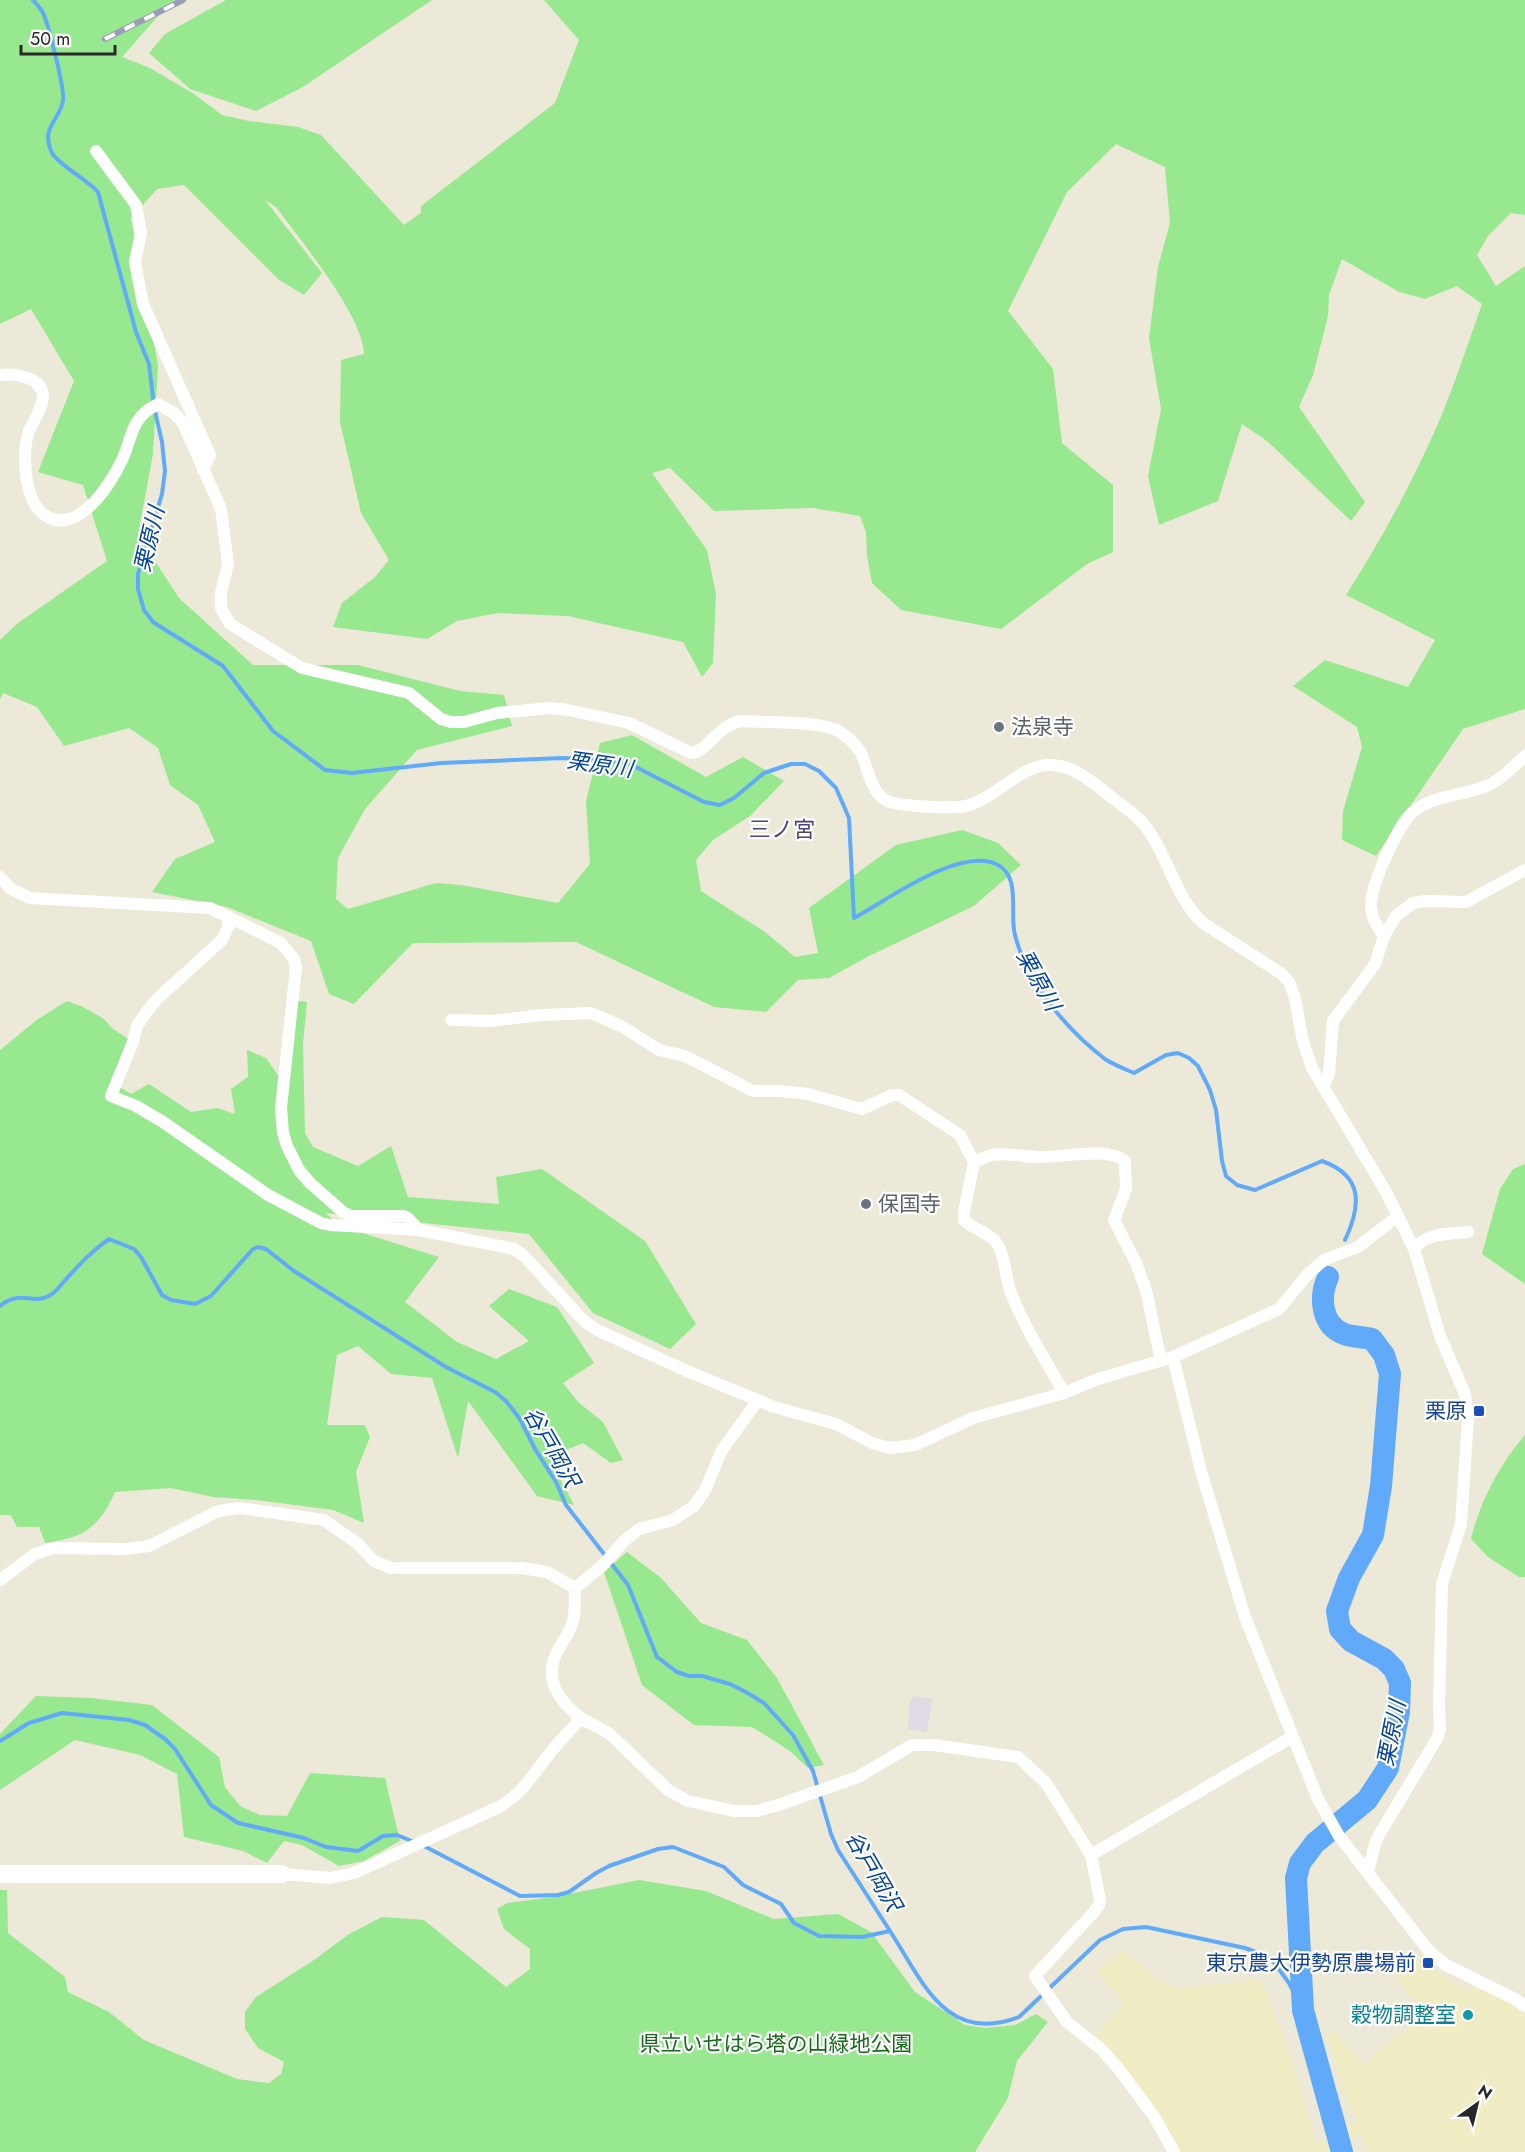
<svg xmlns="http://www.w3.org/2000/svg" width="1525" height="2152" viewBox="0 0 1525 2152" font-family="Jost,'Noto Sans JP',sans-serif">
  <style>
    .industrial { fill: #dfdae4 }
    .education { fill: #f0edc5 }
    .green { fill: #97e88f }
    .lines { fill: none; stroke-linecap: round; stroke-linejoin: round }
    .stream { stroke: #61aaf9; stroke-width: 4 }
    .river { stroke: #61aaf9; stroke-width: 22 }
    .street { stroke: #fff; stroke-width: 12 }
    .secondary { stroke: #fff; stroke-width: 18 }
    .rail-casing { stroke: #9d9bb5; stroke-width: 6 }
    .rail { stroke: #fff; stroke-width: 4; stroke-dasharray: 11; stroke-linecap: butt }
    .worship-dot { fill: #6b7280; stroke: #fff; stroke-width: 2 }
    .transit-dot { fill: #1a4fb4; stroke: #fff; stroke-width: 2 }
    .culture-dot { fill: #0f9aa8; stroke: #fff; stroke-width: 2 }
    .labels { text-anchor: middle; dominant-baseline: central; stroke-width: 4.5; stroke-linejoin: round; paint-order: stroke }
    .worship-label { font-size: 21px; fill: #5b616d; stroke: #fff; text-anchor: start }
    .transit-label { font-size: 21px; fill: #164399; stroke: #fff; text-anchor: end }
    .culture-label { font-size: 21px; fill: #0d838f; stroke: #fff; text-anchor: end }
    .park-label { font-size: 21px; fill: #136a17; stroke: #fff }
    .water-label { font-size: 22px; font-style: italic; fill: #0243a3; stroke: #fff }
    .neighbourhood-label { font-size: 22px; fill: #49457c; stroke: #fff }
  </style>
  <rect width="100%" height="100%" fill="#ece9d8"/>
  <path class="industrial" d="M 913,1696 L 932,1699 L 927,1732 L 908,1729 L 910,1702 Z"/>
  <path class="education" d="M 1122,1950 L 1158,1980 L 1181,1989 L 1258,1979 L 1267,1991 L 1271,2007 L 1286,2041 L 1317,2145 L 1357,2122 L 1342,2087 L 1327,2035 L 1335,2032 L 1365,2065 L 1385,2045 L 1401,2034 L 1425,2011 L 1395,1978 L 1423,1952 L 1428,1965 L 1447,1979 L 1470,1991 L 1476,1987 L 1505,2000 L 1525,2015 L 1525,2152 L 1367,2152 L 1361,2133 L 1327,2152 L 1182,2152 L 1158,2111 L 1148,2102 L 1096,2034 L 1125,2003 L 1095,1972 Z"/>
  <g class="green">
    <path d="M 0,0 L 179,0 L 166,7 L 122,57 L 150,68 L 194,94 L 222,115 L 249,121 L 298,127 L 321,135 L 404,225 L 421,213 L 421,206 L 555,103 L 579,40 L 544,0 L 1525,0 L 1525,215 L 1511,213 L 1488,236 L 1477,255 L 1496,286 L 1525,266 L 1525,709 L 1463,729 L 1376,856 L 1342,840 L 1343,811 L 1362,747 L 1357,727 L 1293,686 L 1325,660 L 1408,687 L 1435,640 L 1346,595 C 1383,537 1416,476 1443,412 C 1457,377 1469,340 1482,304 L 1457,286 L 1425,299 L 1399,292 L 1342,259 L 1329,295 L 1328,316 L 1313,375 L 1299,407 L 1365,502 L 1351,521 L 1267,441 L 1242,424 L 1218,501 L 1159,525 L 1148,476 L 1161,409 L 1149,338 L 1158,267 L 1170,223 L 1165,167 L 1116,144 L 1067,192 L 1008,311 L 1053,369 L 1062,443 L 1113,485 L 1113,552 L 1087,564 L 1001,629 L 901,610 L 872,583 L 867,556 L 866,532 L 860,516 L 813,508 L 714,511 L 670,468 L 652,473 L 707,550 L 716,594 L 713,663 L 702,677 L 683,642 L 568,616 L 498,613 L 457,621 L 427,639 L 333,627 L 342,603 L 375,577 L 389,560 L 361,513 L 340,422 L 341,360 L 364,354 C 364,317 299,238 276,207 L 265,200 L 322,273 L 304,295 L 278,279 L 184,185 L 157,189 L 131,218 L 158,365 L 153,454 L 138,535 L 179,598 L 253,665 L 358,665 L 460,691 L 504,695 L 512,726 L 417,750 L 365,809 L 338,858 L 336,899 L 348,909 L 436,883 L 461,885 L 558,903 L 590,864 L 586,802 L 600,743 L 632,735 L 706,777 L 743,757 L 784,781 L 750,816 L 713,840 L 696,860 L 701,891 L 765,932 L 795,957 L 818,953 L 809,908 L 896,845 L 962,830 L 998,843 L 1021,865 L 974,906 L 869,956 L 829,978 L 798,980 L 766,1012 L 714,1007 L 576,942 L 413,943 L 354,1004 L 329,994 L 311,941 L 227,907 L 152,892 L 175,859 L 215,842 L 198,805 L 170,785 L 158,748 L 129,728 L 64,746 L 37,707 L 3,693 L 0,699 L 0,640 L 18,623 L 107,561 L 83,485 L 38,472 L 74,381 L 31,309 L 0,324 Z"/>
    <path d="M 226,0 L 432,0 L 303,87 L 256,111 L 190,89 L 149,53 L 165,34 Z"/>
    <path d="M 67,1001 L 83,1007 L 104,1019 L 113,1029 L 130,1040 L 115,1084 L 131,1094 L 149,1084 L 191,1112 L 217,1108 L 235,1114 L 231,1089 L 248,1077 L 247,1050 L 266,1058 L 287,1088 L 298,1001 L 307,1002 L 303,1044 L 305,1133 L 313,1147 L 358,1166 L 391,1146 L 408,1197 L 499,1204 L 496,1177 L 542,1169 L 645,1241 L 696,1324 L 670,1349 L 593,1313 L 529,1234 L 326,1213 L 337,1225 L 439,1257 L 405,1302 L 457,1342 L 496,1359 L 529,1341 L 489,1306 L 509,1289 L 557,1307 L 594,1363 L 563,1383 L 578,1402 L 603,1422 L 623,1460 L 611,1463 L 583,1443 L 549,1457 L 574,1505 L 537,1496 L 468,1401 L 458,1458 L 432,1378 L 391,1374 L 358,1346 L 337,1355 L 327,1425 L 365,1425 L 370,1437 L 356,1472 L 364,1523 L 333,1510 L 256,1500 L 213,1497 L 171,1488 L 115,1492 C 99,1528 83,1538 45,1543 L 39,1527 L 17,1527 L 11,1515 L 0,1515 L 0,1050 L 38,1019 Z"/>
    <path d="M 1525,1164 L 1525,1284 L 1482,1254 L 1500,1189 L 1513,1169 Z"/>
    <path d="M 1525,1435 L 1525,1577 L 1519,1577 L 1488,1557 L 1471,1539 C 1480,1501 1500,1464 1525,1435 Z"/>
    <path d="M 627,1552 L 661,1578 L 701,1623 L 747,1640 L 777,1678 L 824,1765 L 808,1768 L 790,1751 L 752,1727 L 694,1725 L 642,1685 L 604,1572 Z"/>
    <path d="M 36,1696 L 91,1698 L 152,1705 L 219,1757 L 225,1787 L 240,1806 L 260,1815 L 287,1816 L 310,1773 L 385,1778 L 400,1841 L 364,1861 L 339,1866 L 302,1845 L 284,1841 L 267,1863 L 243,1851 L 184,1837 L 177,1774 L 140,1755 L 75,1740 L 0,1790 L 0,1734 Z"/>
    <path d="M 639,1880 L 706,1891 L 774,1919 L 838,1914 L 871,1932 L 915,1992 L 965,2025 L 985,2028 L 1015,2025 L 1036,2014 L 1048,2022 L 1017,2061 L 1008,2098 L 975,2152 L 0,2152 L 0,1890 L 7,1890 L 8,1933 L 65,1977 L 68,1992 L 109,2012 L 144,2040 L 237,2079 L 269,2083 L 281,2074 L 284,2062 L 258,2048 L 245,2029 L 245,2012 L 256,1997 L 317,1958 L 349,1934 L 382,1917 L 424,1920 L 506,1987 L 530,1969 L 530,1949 L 504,1929 L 497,1909 L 507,1903 L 554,1897 Z"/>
  </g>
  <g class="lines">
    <g class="stream">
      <path d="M 33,0 C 36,3 39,7 42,11 C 48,21 65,90 63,101 C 59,122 40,127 52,153 C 58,164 87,180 98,192 L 136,332 L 149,364 L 154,407 L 162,442 L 165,471 L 162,494 L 138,574 L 138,589 L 144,610 L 153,622 L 223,666 L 273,731 L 325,770 L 352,773 L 441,763 L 563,758 L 610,761 L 632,765 L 704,802 L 720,805 L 734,798 L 764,773 L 791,764 L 805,764 L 819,771 L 836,788 L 849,818 L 854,918 C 886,901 958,847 996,864 C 1022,875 1009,914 1015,935 C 1027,983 1067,1030 1105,1059 C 1114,1065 1125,1069 1134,1073 L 1166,1055 L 1178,1053 L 1189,1058 L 1198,1066 L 1210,1090 L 1216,1110 L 1222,1161 L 1226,1176 L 1237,1185 L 1255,1190 L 1322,1161 C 1364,1176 1361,1206 1345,1240"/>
      <path d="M 0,1306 C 21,1288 34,1307 52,1294 C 58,1290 63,1282 68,1277 C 81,1263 93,1250 109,1239 L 134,1249 L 141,1257 L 162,1295 L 171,1300 L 195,1304 L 211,1296 L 253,1249 L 258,1247 L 266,1249 L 294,1271 L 446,1367 L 495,1392 L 506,1401 L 520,1419 L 535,1449 L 556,1482 L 566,1505 L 628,1585 L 657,1657 L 677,1672 L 689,1676 L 702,1676 L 730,1684 L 746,1692 L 764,1703 L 793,1735 L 813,1771 L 831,1834 L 838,1850 L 890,1931"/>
      <path d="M 0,1741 L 29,1723 L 62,1713 L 129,1720 L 145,1725 L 165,1739 L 175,1749 L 211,1805 L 238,1823 L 304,1838 L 326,1847 L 358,1851 L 383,1836 L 397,1835 L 414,1842"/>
      <path d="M 424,1846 L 520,1896 L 558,1895 L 569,1892 L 596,1873 L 609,1866 L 658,1849 L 673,1847 L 724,1867 L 743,1885 L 781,1904 L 794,1923 L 819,1936 L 862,1937 L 890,1931 C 923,1982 946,2045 1019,2017 L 1100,1940 L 1123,1929 L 1146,1927 L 1245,1948 L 1264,1955 L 1273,1961 L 1289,1983 L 1303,2010"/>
    </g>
    <path class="river" d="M 1328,1277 C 1319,1297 1321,1325 1344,1334 C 1353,1337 1363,1337 1372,1339 L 1384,1355 L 1390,1374 L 1381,1486 L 1373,1535 L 1349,1578 L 1337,1611 L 1340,1629 L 1351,1641 L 1384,1659 L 1394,1669 L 1400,1683 L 1399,1712 L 1388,1768 L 1367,1800 L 1315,1843 L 1300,1863 L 1296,1878 L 1303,2010 L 1342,2152"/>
    <g class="street">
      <path d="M 96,151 L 136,205 L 141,233 L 135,262 L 143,304 L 210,455 L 203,470"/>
      <path d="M 0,375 C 15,373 43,377 43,397 C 42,410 34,419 29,431 C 22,451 24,493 39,510 C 72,544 110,486 122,460 C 128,448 130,433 137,422 C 142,413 149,409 158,404 L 174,413 L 183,423 L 221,509 L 228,564 L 221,593 L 221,608 L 230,624 L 302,668 L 409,693 L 441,719 L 451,722 L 464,722 L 497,713 L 550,708 L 568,710 L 629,723 L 691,753 C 709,751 716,726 741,721 C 766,723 820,720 840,732 C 848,737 855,744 860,751 C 869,768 870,798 893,803 C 908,806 951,809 966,806 C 989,800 1008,780 1029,770 C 1062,755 1086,777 1110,796 C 1120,804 1131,811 1139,819 C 1168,849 1172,895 1203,923 L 1282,974 L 1289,982 L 1295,998 L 1303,1042 L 1312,1068 L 1386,1192 L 1414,1249 L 1440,1336 L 1465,1394 L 1468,1418 L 1461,1524 L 1442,1584 L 1439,1707 L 1440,1728 L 1438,1737 L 1380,1833 L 1375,1844 L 1368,1872"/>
      <path d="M 0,877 L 11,889 L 30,898 L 210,908 L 281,943 L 294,959 L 296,967 L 281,1108 L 283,1133 L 287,1146 L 299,1170 L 310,1183 L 343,1212 L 351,1216 L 404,1216 L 408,1218 L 419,1230"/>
      <path d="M 229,917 L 228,927 L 222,940 L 157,999 L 148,1010 L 137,1026 L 133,1042 L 111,1096 L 136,1106 L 163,1122 L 268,1195 L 321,1223 L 330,1225 L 419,1230 L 514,1249 L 524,1256 L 585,1322 L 597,1330 L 687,1371 L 774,1407 L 836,1424 L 872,1443 L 890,1448 L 915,1445 L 973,1418 L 1064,1393 L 1095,1380 L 1173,1357 L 1279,1309 L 1308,1274 L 1324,1260 L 1358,1247 L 1398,1216"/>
      <path d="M 1384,936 C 1378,928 1371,917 1371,907 C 1370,886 1398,824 1414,811 C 1435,794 1466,796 1489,785 C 1502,779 1514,766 1525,756"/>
      <path d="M 451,1020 L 491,1021 L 542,1015 L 591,1013 L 623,1027 L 659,1050 L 685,1056 L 753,1091 L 780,1091 L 808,1094 L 862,1109 L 892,1095 L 899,1095 L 960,1135 L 974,1162 L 964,1212 L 964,1220 C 973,1229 988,1233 995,1241 C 1005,1253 1005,1275 1010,1290 C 1023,1326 1046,1360 1064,1393"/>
      <path d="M 1323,1087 L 1329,1074 L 1333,1021 L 1375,964 L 1384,936 L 1396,916 L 1413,903 L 1425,901 L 1466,902 L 1525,870"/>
      <path d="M 974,1162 C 979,1160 985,1157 991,1155 C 1006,1152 1023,1157 1038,1157 C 1062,1158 1106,1146 1125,1161 L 1126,1189 L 1114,1220 L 1136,1263 L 1146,1290 L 1161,1361"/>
      <path d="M 1414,1249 C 1426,1233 1449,1234 1468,1232"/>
      <path d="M 1173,1357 L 1201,1471 L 1245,1617 L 1318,1799 L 1339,1836 L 1429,1951 L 1446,1965 L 1515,1999 L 1525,2006"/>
      <path d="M 758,1400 L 722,1450 L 705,1490 L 694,1506 L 673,1520 L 639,1529 L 624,1541 L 602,1566 L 575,1588 C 574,1599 576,1611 573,1621 C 570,1633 561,1643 556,1654 C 544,1680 559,1700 579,1717 C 589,1724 601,1727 611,1735 L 668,1790 L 688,1801 L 734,1811 L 757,1811 L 778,1805 L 858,1777 L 912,1745 L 934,1745 L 1018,1757 L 1046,1783 L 1091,1855 L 1100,1900 L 1099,1905 L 1094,1912 L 1035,1976 L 1067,2022 L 1101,2049 L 1118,2068 L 1153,2115 L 1174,2152"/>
      <path d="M 0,1580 L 35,1554 L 53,1548 L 126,1549 L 149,1546 L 218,1511 L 240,1508 L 324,1520 L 357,1543 L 374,1561 L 391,1568 L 521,1568 L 547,1572 L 575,1588"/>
      <path d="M 1091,1855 L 1292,1737"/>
      <path d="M 282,1874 L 330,1878 L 354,1873 L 499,1807 C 525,1791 529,1779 547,1757 C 557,1743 570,1731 581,1718"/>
    </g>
    <path class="secondary" d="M 0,1874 L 282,1874"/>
    <g class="rail-casing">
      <path id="rail" d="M 105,39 L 183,0"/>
    </g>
    <use href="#rail" class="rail"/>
  </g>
  <g class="worship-dot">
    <circle cx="999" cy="727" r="6"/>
    <circle cx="866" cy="1204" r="6"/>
  </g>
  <g class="transit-dot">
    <rect x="1473" y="1405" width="12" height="12" rx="3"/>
    <rect x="1422" y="1957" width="12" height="12" rx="3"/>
  </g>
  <circle class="culture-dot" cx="1468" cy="2015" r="6"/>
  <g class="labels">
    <g class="worship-label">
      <text x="1011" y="727">法泉寺</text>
      <text x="878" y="1204">保国寺</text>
    </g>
    <g class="transit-label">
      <text x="1467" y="1411">栗原</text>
      <text x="1416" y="1963">東京農大伊勢原農場前</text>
    </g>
    <g class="culture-label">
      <text x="1456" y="2015">穀物調整室</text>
    </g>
    <g class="park-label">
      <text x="776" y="2044">県立いせはら塔の山緑地公園</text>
    </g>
    <g class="water-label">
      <text transform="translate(149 539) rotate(-77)">栗原川</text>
      <text transform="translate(600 764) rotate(8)">栗原川</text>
      <text transform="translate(1039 980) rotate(61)">栗原川</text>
      <text transform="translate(552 1447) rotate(60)">谷戸岡沢</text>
      <text transform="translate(1391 1733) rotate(-79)">栗原川</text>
      <text transform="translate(874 1871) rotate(60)">谷戸岡沢</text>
    </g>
    <g class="neighbourhood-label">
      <text x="782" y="829">三ノ宮</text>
    </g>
  </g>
  <g transform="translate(1477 2104) rotate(34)" stroke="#ffffff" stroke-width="4.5" paint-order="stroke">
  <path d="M0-4.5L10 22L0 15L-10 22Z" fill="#282828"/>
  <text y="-9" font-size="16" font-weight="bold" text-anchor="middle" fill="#282828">N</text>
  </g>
  <path d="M21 45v9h94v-9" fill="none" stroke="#282828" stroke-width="3"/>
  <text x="30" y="45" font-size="18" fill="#282828" stroke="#ffffff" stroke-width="4.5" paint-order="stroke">50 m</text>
</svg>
